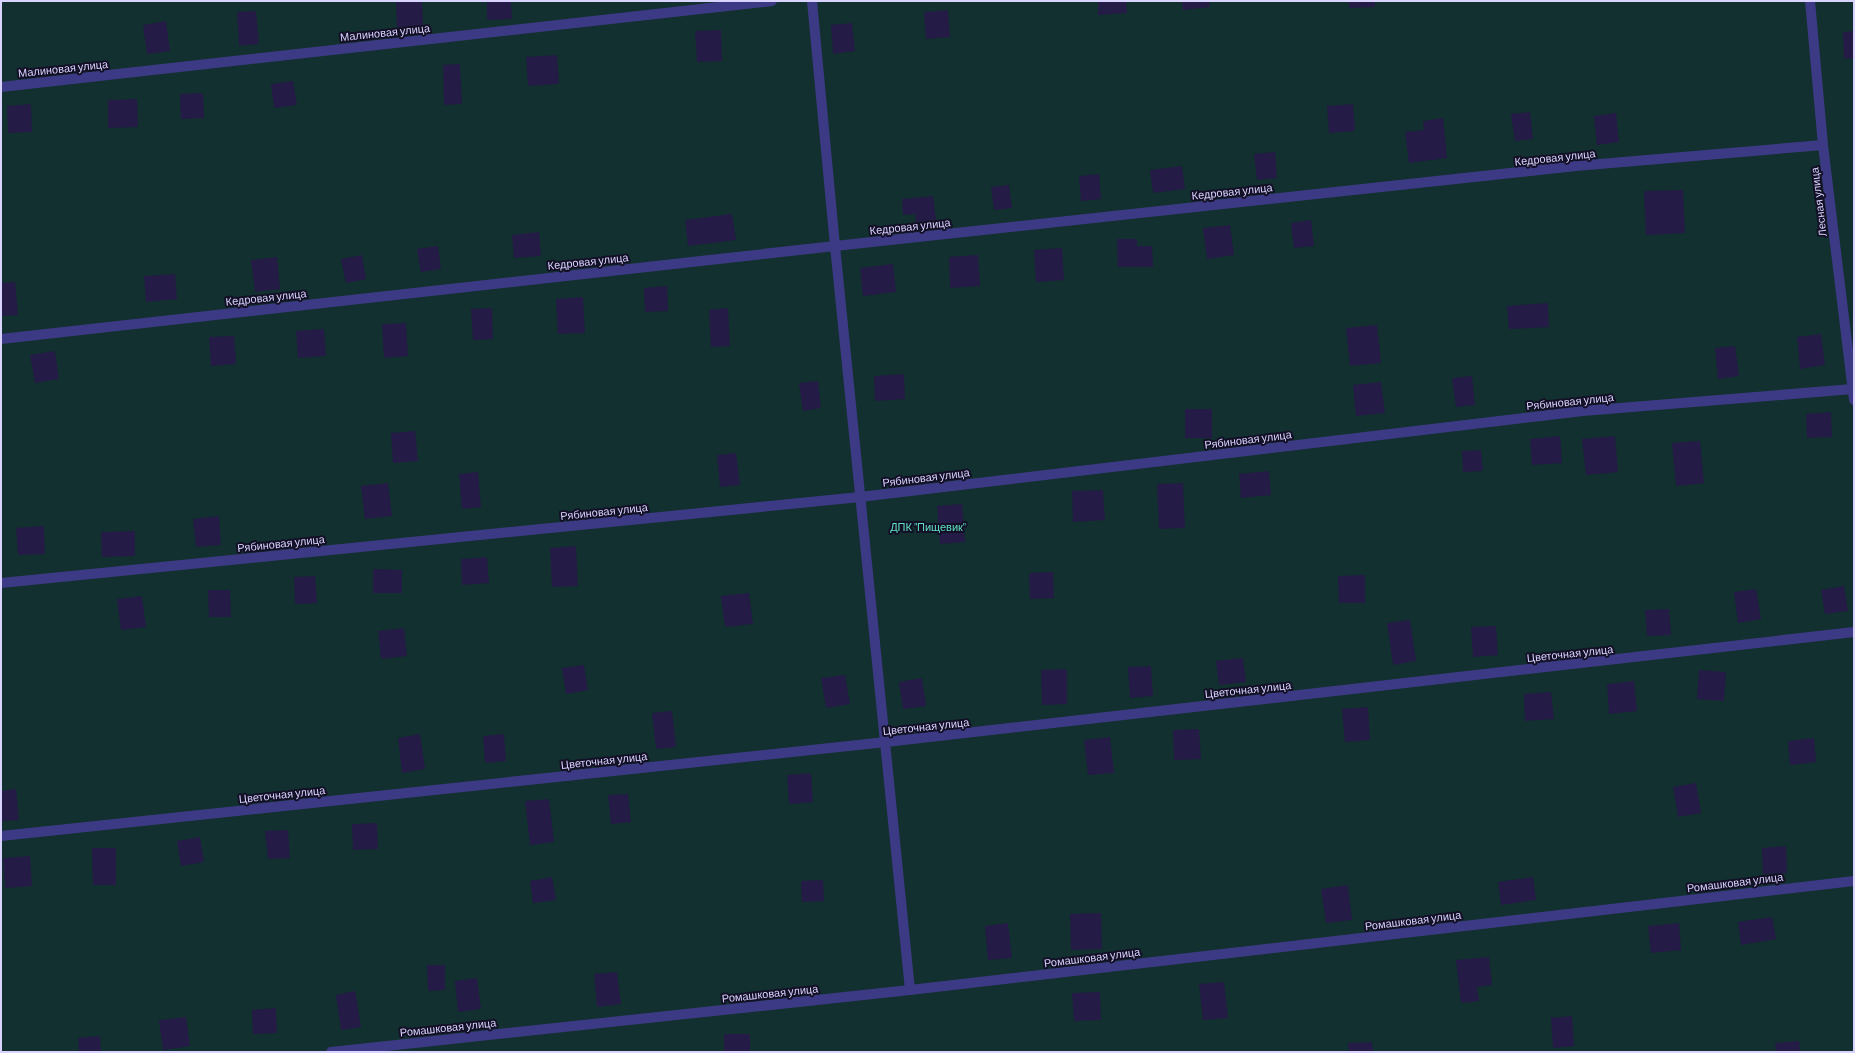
<svg xmlns="http://www.w3.org/2000/svg" width="1855" height="1053" viewBox="0 0 1855 1053" font-family="Barlow,sans-serif">
  <style>
    .green { fill: #12302f }
    .building { fill: #241b47 }
    .lines { fill: none; stroke-linecap: round; stroke-linejoin: round }
    .street { stroke: #3d3a85; stroke-width: 10 }
    .labels { text-anchor: middle; dominant-baseline: central; stroke-width: 4; stroke-linejoin: round; paint-order: stroke }
    .street-label { font-size: 11px; fill: #d9d4ff; stroke: #130f26 }
    .park-label { font-size: 11px; fill: #5fe0c0; stroke: #130f26 }
  </style>
  <rect width="100%" height="100%" fill="#130f26"/>
  <rect class="green" x="1" y="1" width="1853" height="1051"/>
  <g class="building">
    <path d="M 396,1 L 422,1 L 423,26 L 397,27 Z"/>
    <path d="M 487,1 L 511,1 L 512,19 L 487,20 Z"/>
    <path d="M 1098,1 L 1126,1 L 1127,13 L 1098,15 Z"/>
    <path d="M 1182,1 L 1209,1 L 1210,7 L 1183,10 Z"/>
    <path d="M 1349,1 L 1375,1 L 1375,7 L 1349,8 Z"/>
    <path d="M 948,10 L 950,37 L 926,39 L 924,12 Z"/>
    <path d="M 256,11 L 259,44 L 239,46 L 237,12 Z"/>
    <path d="M 166,21 L 170,51 L 147,54 L 143,25 Z"/>
    <path d="M 852,23 L 855,51 L 833,54 L 831,25 Z"/>
    <path d="M 721,30 L 722,61 L 697,62 L 695,31 Z"/>
    <path d="M 1854,31 L 1854,58 L 1844,59 L 1843,32 Z"/>
    <path d="M 557,55 L 559,84 L 528,86 L 526,57 Z"/>
    <path d="M 460,64 L 462,104 L 444,105 L 443,65 Z"/>
    <path d="M 293,81 L 297,105 L 274,108 L 271,84 Z"/>
    <path d="M 203,93 L 204,118 L 181,119 L 180,94 Z"/>
    <path d="M 137,99 L 138,127 L 108,128 L 108,100 Z"/>
    <path d="M 31,104 L 32,132 L 8,133 L 7,106 Z"/>
    <path d="M 1353,104 L 1355,131 L 1329,133 L 1327,106 Z"/>
    <path d="M 1530,112 L 1533,139 L 1515,141 L 1511,114 Z"/>
    <path d="M 1616,113 L 1619,142 L 1597,145 L 1594,116 Z"/>
    <path d="M 1443,118 L 1447,158 L 1409,163 L 1405,132 L 1424,130 L 1423,121 Z"/>
    <path d="M 1275,152 L 1277,178 L 1257,180 L 1254,154 Z"/>
    <path d="M 1182,166 L 1185,189 L 1153,193 L 1150,170 Z"/>
    <path d="M 1099,174 L 1101,199 L 1081,201 L 1079,176 Z"/>
    <path d="M 1009,185 L 1012,208 L 994,210 L 991,187 Z"/>
    <path d="M 1683,190 L 1685,233 L 1646,235 L 1644,191 Z"/>
    <path d="M 933,196 L 936,220 L 916,222 L 915,214 L 903,215 L 902,199 Z"/>
    <path d="M 732,214 L 736,240 L 688,246 L 685,220 Z"/>
    <path d="M 1311,220 L 1314,246 L 1294,248 L 1291,223 Z"/>
    <path d="M 1230,225 L 1234,255 L 1207,259 L 1203,228 Z"/>
    <path d="M 539,232 L 541,256 L 514,258 L 512,235 Z"/>
    <path d="M 1117,239 L 1137,239 L 1137,246 L 1152,246 L 1153,267 L 1118,267 Z"/>
    <path d="M 438,246 L 441,269 L 421,272 L 417,249 Z"/>
    <path d="M 1062,248 L 1064,280 L 1036,282 L 1034,250 Z"/>
    <path d="M 362,255 L 366,279 L 346,283 L 341,259 Z"/>
    <path d="M 978,255 L 980,286 L 950,288 L 949,257 Z"/>
    <path d="M 277,257 L 280,289 L 255,292 L 251,260 Z"/>
    <path d="M 893,264 L 896,292 L 863,296 L 860,268 Z"/>
    <path d="M 175,274 L 177,299 L 146,302 L 144,276 Z"/>
    <path d="M 15,282 L 18,315 L 1,316 L 1,283 Z"/>
    <path d="M 667,286 L 668,311 L 645,312 L 644,288 Z"/>
    <path d="M 583,297 L 585,333 L 558,334 L 556,299 Z"/>
    <path d="M 1548,303 L 1549,327 L 1509,329 L 1507,306 Z"/>
    <path d="M 492,308 L 493,339 L 473,340 L 471,309 Z"/>
    <path d="M 728,308 L 730,346 L 711,347 L 709,310 Z"/>
    <path d="M 406,323 L 408,356 L 384,358 L 382,324 Z"/>
    <path d="M 1377,325 L 1381,363 L 1350,366 L 1346,328 Z"/>
    <path d="M 324,329 L 326,356 L 298,358 L 296,331 Z"/>
    <path d="M 1821,334 L 1825,365 L 1800,369 L 1797,337 Z"/>
    <path d="M 234,336 L 236,364 L 211,366 L 209,337 Z"/>
    <path d="M 1735,346 L 1739,376 L 1718,379 L 1715,348 Z"/>
    <path d="M 55,351 L 59,379 L 35,383 L 30,355 Z"/>
    <path d="M 904,374 L 905,399 L 875,401 L 874,376 Z"/>
    <path d="M 1472,376 L 1475,405 L 1456,407 L 1452,378 Z"/>
    <path d="M 818,381 L 821,408 L 803,411 L 799,383 Z"/>
    <path d="M 1381,382 L 1385,413 L 1356,416 L 1353,385 Z"/>
    <rect x="1185" y="409" width="27" height="29"/>
    <path d="M 1831,412 L 1832,437 L 1807,438 L 1806,414 Z"/>
    <path d="M 415,431 L 418,461 L 393,463 L 391,433 Z"/>
    <path d="M 1560,436 L 1562,463 L 1532,465 L 1530,439 Z"/>
    <path d="M 1615,436 L 1618,472 L 1586,475 L 1582,439 Z"/>
    <path d="M 1700,441 L 1704,483 L 1676,486 L 1672,443 Z"/>
    <path d="M 1481,450 L 1483,471 L 1463,472 L 1462,451 Z"/>
    <path d="M 736,453 L 740,485 L 720,487 L 717,455 Z"/>
    <path d="M 1269,471 L 1271,495 L 1241,498 L 1239,474 Z"/>
    <path d="M 478,472 L 481,507 L 462,509 L 459,474 Z"/>
    <path d="M 388,483 L 392,516 L 365,519 L 361,486 Z"/>
    <path d="M 1183,483 L 1185,528 L 1159,529 L 1157,484 Z"/>
    <path d="M 1103,490 L 1105,520 L 1073,522 L 1072,491 Z"/>
    <path d="M 962,504 L 965,542 L 940,544 L 937,506 Z"/>
    <path d="M 219,516 L 221,545 L 196,547 L 193,519 Z"/>
    <path d="M 44,526 L 45,554 L 18,555 L 16,528 Z"/>
    <path d="M 135,531 L 135,556 L 102,557 L 101,532 Z"/>
    <path d="M 576,546 L 578,586 L 552,587 L 550,548 Z"/>
    <path d="M 487,557 L 489,583 L 462,585 L 461,559 Z"/>
    <path d="M 373,569 L 402,570 L 402,593 L 373,593 Z"/>
    <path d="M 1053,572 L 1054,598 L 1030,599 L 1029,573 Z"/>
    <path d="M 1365,575 L 1365,603 L 1339,603 L 1338,576 Z"/>
    <path d="M 315,576 L 317,603 L 295,604 L 294,577 Z"/>
    <path d="M 1844,586 L 1848,611 L 1825,614 L 1821,590 Z"/>
    <path d="M 1756,589 L 1761,619 L 1738,623 L 1734,592 Z"/>
    <path d="M 208,590 L 230,590 L 231,617 L 209,617 Z"/>
    <path d="M 749,593 L 753,624 L 725,627 L 721,596 Z"/>
    <path d="M 142,596 L 146,627 L 121,630 L 117,599 Z"/>
    <path d="M 1669,609 L 1671,635 L 1647,636 L 1645,610 Z"/>
    <path d="M 1410,620 L 1416,661 L 1393,665 L 1387,623 Z"/>
    <path d="M 1496,626 L 1498,655 L 1473,657 L 1471,627 Z"/>
    <path d="M 404,628 L 407,656 L 381,659 L 378,631 Z"/>
    <path d="M 1243,658 L 1246,682 L 1219,685 L 1216,661 Z"/>
    <path d="M 584,665 L 588,690 L 566,694 L 562,668 Z"/>
    <path d="M 1151,666 L 1153,696 L 1130,698 L 1128,667 Z"/>
    <path d="M 1067,669 L 1067,704 L 1042,705 L 1041,670 Z"/>
    <path d="M 1699,670 L 1726,672 L 1724,701 L 1697,699 Z"/>
    <path d="M 845,675 L 850,704 L 826,708 L 821,678 Z"/>
    <path d="M 922,678 L 926,706 L 903,709 L 899,682 Z"/>
    <path d="M 1634,681 L 1637,711 L 1609,714 L 1607,684 Z"/>
    <path d="M 1551,692 L 1554,719 L 1525,721 L 1524,694 Z"/>
    <path d="M 1368,707 L 1370,740 L 1345,742 L 1342,709 Z"/>
    <path d="M 672,711 L 676,747 L 656,749 L 652,713 Z"/>
    <path d="M 1199,729 L 1201,759 L 1174,760 L 1173,730 Z"/>
    <path d="M 420,734 L 425,769 L 402,773 L 398,738 Z"/>
    <path d="M 504,734 L 506,761 L 485,763 L 483,736 Z"/>
    <path d="M 1110,737 L 1114,773 L 1088,775 L 1084,740 Z"/>
    <path d="M 1814,738 L 1816,762 L 1790,765 L 1788,741 Z"/>
    <path d="M 811,773 L 813,802 L 789,804 L 787,775 Z"/>
    <path d="M 1696,783 L 1701,813 L 1678,817 L 1673,787 Z"/>
    <path d="M 16,789 L 19,820 L 1,821 L 1,791 Z"/>
    <path d="M 628,794 L 631,822 L 611,824 L 608,795 Z"/>
    <path d="M 549,799 L 554,842 L 530,845 L 525,801 Z"/>
    <path d="M 377,823 L 378,849 L 353,850 L 352,824 Z"/>
    <path d="M 288,830 L 290,858 L 268,859 L 265,831 Z"/>
    <path d="M 200,837 L 204,862 L 181,866 L 177,841 Z"/>
    <path d="M 1786,846 L 1787,873 L 1763,874 L 1762,848 Z"/>
    <path d="M 92,848 L 116,848 L 116,885 L 93,885 Z"/>
    <path d="M 30,856 L 32,886 L 5,888 L 3,858 Z"/>
    <path d="M 552,877 L 556,900 L 533,903 L 530,881 Z"/>
    <path d="M 1533,877 L 1536,900 L 1501,905 L 1498,882 Z"/>
    <path d="M 823,880 L 824,901 L 802,902 L 801,881 Z"/>
    <path d="M 1348,885 L 1352,920 L 1326,923 L 1321,889 Z"/>
    <path d="M 1101,913 L 1102,949 L 1071,950 L 1070,914 Z"/>
    <path d="M 1772,917 L 1776,939 L 1741,945 L 1738,922 Z"/>
    <path d="M 1008,923 L 1012,958 L 988,960 L 985,926 Z"/>
    <path d="M 1679,923 L 1681,950 L 1651,953 L 1648,926 Z"/>
    <path d="M 1489,957 L 1492,985 L 1477,987 L 1479,1001 L 1461,1003 L 1456,960 Z"/>
    <path d="M 427,965 L 445,965 L 445,990 L 428,991 Z"/>
    <path d="M 617,972 L 621,1004 L 597,1007 L 594,974 Z"/>
    <path d="M 477,978 L 481,1009 L 458,1012 L 455,981 Z"/>
    <path d="M 1224,982 L 1228,1018 L 1203,1020 L 1199,984 Z"/>
    <path d="M 355,991 L 361,1027 L 341,1030 L 336,995 Z"/>
    <path d="M 1100,992 L 1101,1020 L 1074,1021 L 1072,993 Z"/>
    <path d="M 276,1008 L 277,1033 L 253,1034 L 252,1010 Z"/>
    <path d="M 1572,1016 L 1574,1046 L 1553,1048 L 1551,1018 Z"/>
    <path d="M 186,1017 L 190,1046 L 163,1050 L 159,1020 Z"/>
    <rect x="724" y="1034" width="26" height="18"/>
    <path d="M 100,1036 L 101,1052 L 79,1052 L 78,1038 Z"/>
    <path d="M 1799,1041 L 1800,1052 L 1776,1052 L 1775,1043 Z"/>
    <path d="M 1372,1042 L 1373,1052 L 1349,1052 L 1348,1043 Z"/>
  </g>
  <g class="lines">
    <g class="street">
      <path d="M 812,1 L 835,246 L 910,990"/>
      <path d="M 1810,1 L 1823,145 L 1854,400"/>
      <path d="M 1,87 L 772,1"/>
      <path d="M 1,339 L 835,246 L 1576,166 L 1823,145"/>
      <path d="M 1,583 L 860,497 L 1583,411 L 1853,389"/>
      <path d="M 1,836 L 886,742 L 1854,632"/>
      <path d="M 331,1052 L 910,990 L 1854,881"/>
    </g>
  </g>
  <g class="labels">
    <g class="street-label">
      <text transform="translate(385 32) rotate(-6)">Малиновая улица</text>
      <text transform="translate(63 68) rotate(-6)">Малиновая улица</text>
      <text transform="translate(1555 157) rotate(-6)">Кедровая улица</text>
      <text transform="translate(1232 191) rotate(-6)">Кедровая улица</text>
      <text transform="translate(1818 202) rotate(-97)">Лесная улица</text>
      <text transform="translate(910 226) rotate(-6)">Кедровая улица</text>
      <text transform="translate(588 261) rotate(-6)">Кедровая улица</text>
      <text transform="translate(266 297) rotate(-6)">Кедровая улица</text>
      <text transform="translate(1570 401) rotate(-6)">Рябиновая улица</text>
      <text transform="translate(1248 439) rotate(-7)">Рябиновая улица</text>
      <text transform="translate(926 477) rotate(-7)">Рябиновая улица</text>
      <text transform="translate(604 511) rotate(-6)">Рябиновая улица</text>
      <text transform="translate(281 543) rotate(-6)">Рябиновая улица</text>
      <text transform="translate(1570 653) rotate(-6)">Цветочная улица</text>
      <text transform="translate(1248 689) rotate(-6)">Цветочная улица</text>
      <text transform="translate(926 726) rotate(-6)">Цветочная улица</text>
      <text transform="translate(604 760) rotate(-6)">Цветочная улица</text>
      <text transform="translate(282 794) rotate(-6)">Цветочная улица</text>
      <text transform="translate(1735 882) rotate(-7)">Ромашковая улица</text>
      <text transform="translate(1413 920) rotate(-7)">Ромашковая улица</text>
      <text transform="translate(1092 957) rotate(-7)">Ромашковая улица</text>
      <text transform="translate(770 993) rotate(-6)">Ромашковая улица</text>
      <text transform="translate(448 1027) rotate(-6)">Ромашковая улица</text>
    </g>
    <g class="park-label">
      <text x="928" y="526">ДПК "Пищевик"</text>
    </g>
  </g>
  <rect width="1855" height="1053" fill="none" stroke="#d9d4ff" stroke-width="4"/>
</svg>
